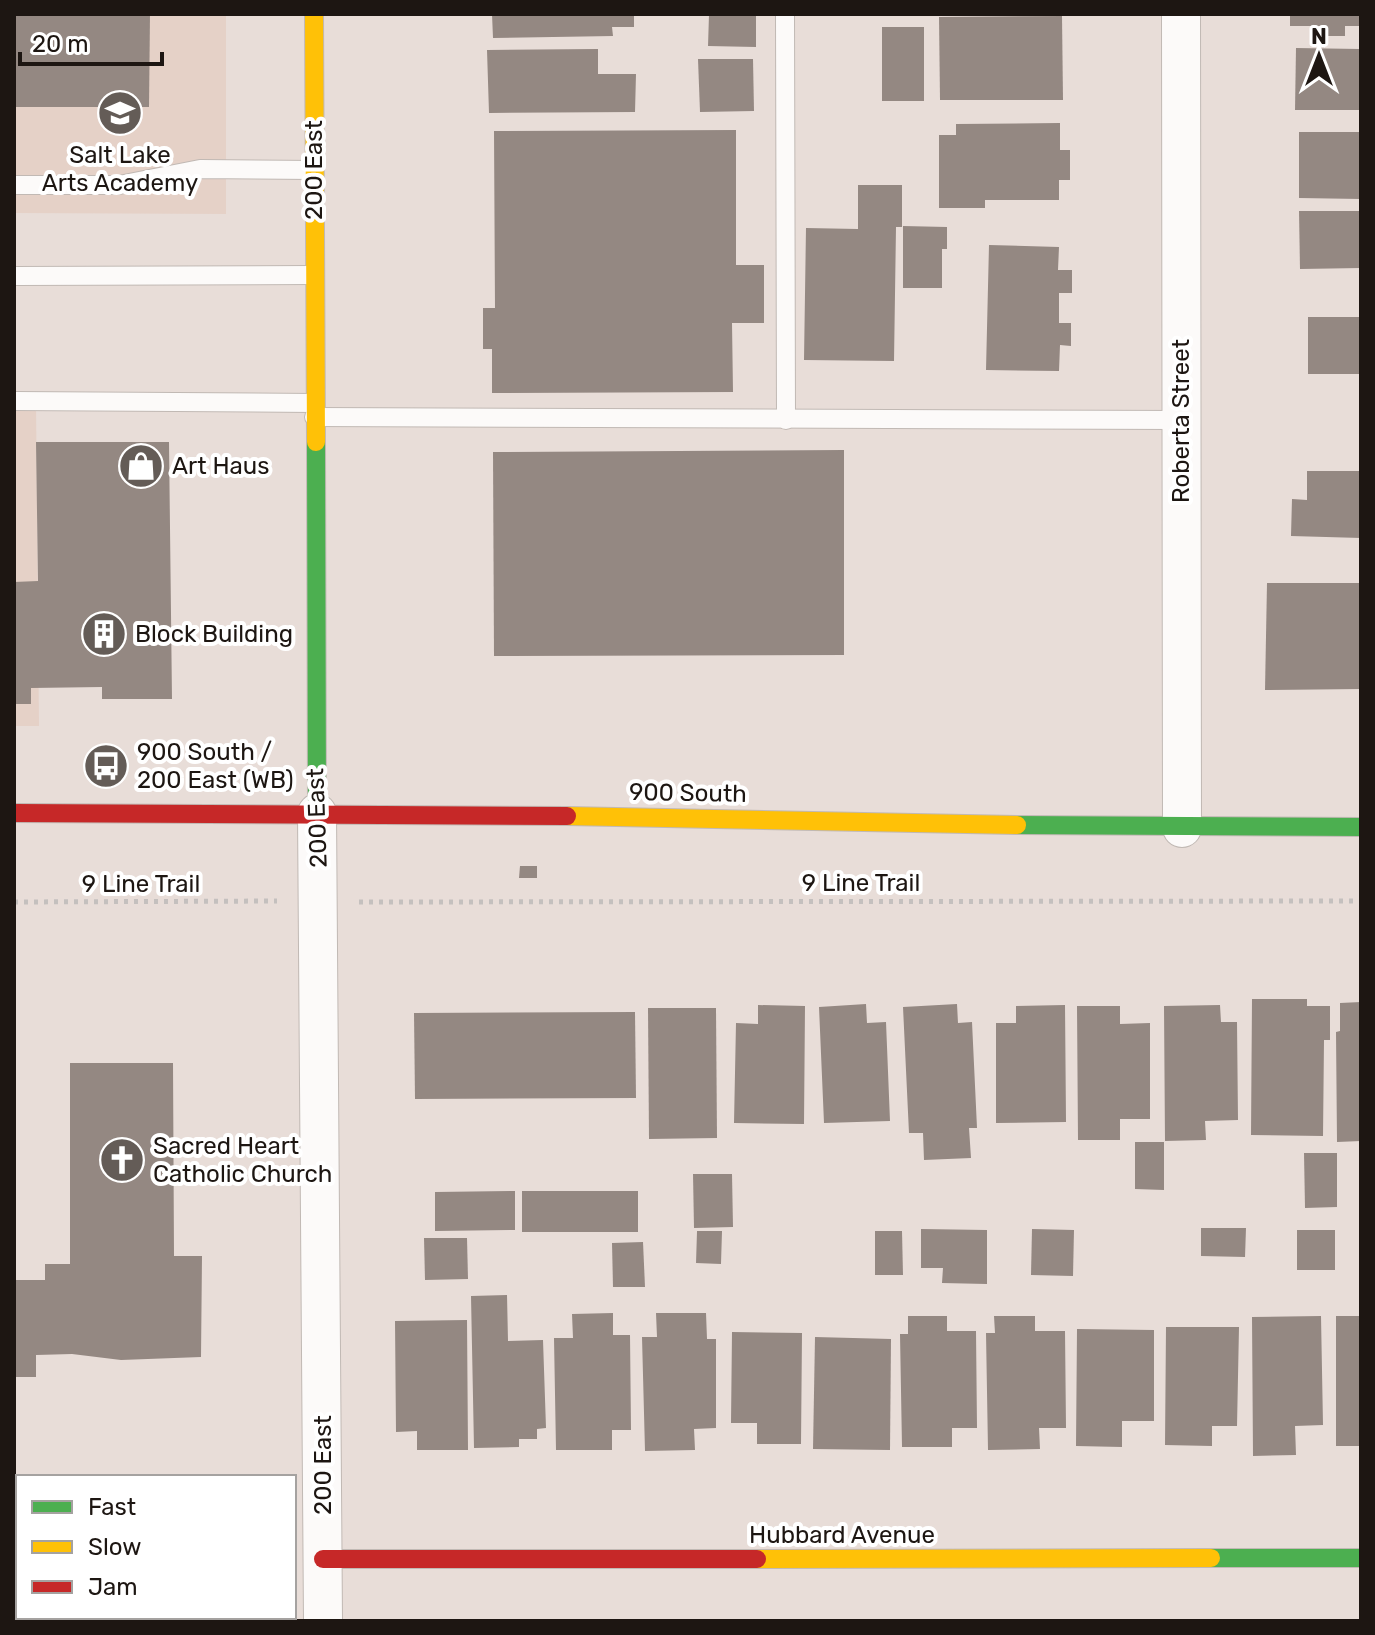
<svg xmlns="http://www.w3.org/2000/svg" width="1375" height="1635" viewBox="0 0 1375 1635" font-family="Rubik,sans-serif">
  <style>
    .built { fill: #e5d1c7 }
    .building { fill: #948882 }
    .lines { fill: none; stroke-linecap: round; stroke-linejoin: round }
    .lane-casing { stroke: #c1b9b4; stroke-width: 20 }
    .street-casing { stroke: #c1b9b4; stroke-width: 40 }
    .fast-casing { stroke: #c1b9b4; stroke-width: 20 }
    .slow-casing { stroke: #c1b9b4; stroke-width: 20 }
    .jam-casing { stroke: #c1b9b4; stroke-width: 20 }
    .path { stroke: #c4c0be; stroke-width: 5; stroke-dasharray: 4 6; stroke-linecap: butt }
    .lane { stroke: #fcfaf9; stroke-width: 18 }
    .street { stroke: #fcfaf9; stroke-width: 38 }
    .fast { stroke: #4caf50; stroke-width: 18 }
    .slow { stroke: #ffc107; stroke-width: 18 }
    .jam { stroke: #c62828; stroke-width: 18 }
    .labels { text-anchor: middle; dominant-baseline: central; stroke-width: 8; stroke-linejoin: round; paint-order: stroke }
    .poi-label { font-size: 24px; fill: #1d1612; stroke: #fff; text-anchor: start }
    .street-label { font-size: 24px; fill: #1d1612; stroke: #fff }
  </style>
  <rect width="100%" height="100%" fill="#e8ddd8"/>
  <g class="built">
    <path d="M 14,14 L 226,14 L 226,214 L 14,213 Z"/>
    <path d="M 14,401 L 36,401 L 39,726 L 14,726 Z"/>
  </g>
  <g class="building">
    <path d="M 14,14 L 150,14 L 149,107 L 14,107 Z"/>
    <path d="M 492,14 L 634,14 L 634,27 L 612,27 L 613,36 L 493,38 Z"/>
    <path d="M 709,14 L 756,14 L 756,47 L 708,46 Z"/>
    <path d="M 1290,14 L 1361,14 L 1361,26 L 1345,26 L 1345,36 L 1323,36 L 1323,26 L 1290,26 Z"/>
    <path d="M 1062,16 L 1063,100 L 940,100 L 939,17 Z"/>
    <rect x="882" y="27" width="42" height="74"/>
    <path d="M 1296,48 L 1360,49 L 1361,110 L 1295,110 Z"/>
    <path d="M 598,49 L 598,74 L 636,74 L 635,112 L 489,113 L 487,50 Z"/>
    <path d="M 698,59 L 753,59 L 754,111 L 700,112 Z"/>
    <path d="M 1060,123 L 1060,150 L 1070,150 L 1070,180 L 1059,180 L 1059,200 L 985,200 L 985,208 L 939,208 L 939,135 L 956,135 L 956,124 Z"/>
    <path d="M 736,130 L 736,265 L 764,265 L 764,323 L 732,323 L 733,392 L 492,393 L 492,349 L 483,349 L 483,308 L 495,308 L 494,131 Z"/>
    <path d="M 1299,132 L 1361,132 L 1361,199 L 1299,198 Z"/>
    <path d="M 858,185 L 902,185 L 902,227 L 896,227 L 894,361 L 804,360 L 806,228 L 858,229 Z"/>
    <path d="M 1299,211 L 1361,211 L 1361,268 L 1300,269 Z"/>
    <path d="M 903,226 L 947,227 L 947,249 L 942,249 L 942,288 L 903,288 Z"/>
    <path d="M 989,245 L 1059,247 L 1058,270 L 1072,270 L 1072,293 L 1059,293 L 1059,323 L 1071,323 L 1071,346 L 1060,345 L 1059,371 L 986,370 Z"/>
    <rect x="1308" y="317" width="53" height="57"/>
    <path d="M 36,442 L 169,442 L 172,699 L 102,699 L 102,687 L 31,688 L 31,704 L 14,704 L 14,582 L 38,581 Z"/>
    <path d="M 844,450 L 844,655 L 494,656 L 493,452 Z"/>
    <path d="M 1307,471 L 1361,471 L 1361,538 L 1291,536 L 1292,499 L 1307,500 Z"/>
    <path d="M 1267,583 L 1361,583 L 1361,689 L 1265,690 Z"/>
    <path d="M 520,866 L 537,866 L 537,878 L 519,878 Z"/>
    <path d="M 1252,999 L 1307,999 L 1307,1006 L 1330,1006 L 1330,1040 L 1324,1040 L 1323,1136 L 1251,1135 Z"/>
    <path d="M 1361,1002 L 1361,1141 L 1337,1142 L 1336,1032 L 1340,1031 L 1340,1003 Z"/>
    <path d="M 866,1004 L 867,1023 L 886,1022 L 890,1121 L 824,1123 L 819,1007 Z"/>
    <path d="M 957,1004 L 958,1023 L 972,1022 L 977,1128 L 969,1128 L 971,1158 L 924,1160 L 923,1133 L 909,1133 L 903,1007 Z"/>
    <path d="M 758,1005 L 805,1006 L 804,1124 L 734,1123 L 736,1023 L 758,1024 Z"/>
    <path d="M 1065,1005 L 1066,1122 L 996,1123 L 996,1023 L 1016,1023 L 1016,1006 Z"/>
    <path d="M 1220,1005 L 1221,1022 L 1237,1022 L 1238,1120 L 1205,1121 L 1206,1140 L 1165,1141 L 1164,1006 Z"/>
    <path d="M 1077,1006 L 1120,1006 L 1120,1024 L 1150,1023 L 1150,1119 L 1120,1119 L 1120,1140 L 1078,1140 Z"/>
    <path d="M 648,1008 L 716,1008 L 717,1138 L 649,1139 Z"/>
    <path d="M 635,1012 L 636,1098 L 415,1099 L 414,1013 Z"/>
    <path d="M 70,1063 L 173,1063 L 174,1256 L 202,1256 L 201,1357 L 121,1360 L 72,1354 L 36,1355 L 36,1377 L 14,1377 L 14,1280 L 45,1280 L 45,1264 L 70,1264 Z"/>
    <path d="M 1135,1142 L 1164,1142 L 1164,1190 L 1135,1189 Z"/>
    <path d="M 1304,1153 L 1337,1153 L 1337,1207 L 1305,1208 Z"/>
    <path d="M 693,1174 L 732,1174 L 733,1227 L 694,1228 Z"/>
    <path d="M 515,1191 L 515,1230 L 435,1231 L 435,1192 Z"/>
    <rect x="522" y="1191" width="116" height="41"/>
    <path d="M 1201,1228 L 1246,1228 L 1245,1257 L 1201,1256 Z"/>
    <path d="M 921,1229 L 987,1230 L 987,1284 L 942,1283 L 943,1268 L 921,1268 Z"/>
    <path d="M 1032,1229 L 1074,1230 L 1073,1276 L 1031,1275 Z"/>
    <rect x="1297" y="1230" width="38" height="40"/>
    <path d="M 697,1231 L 722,1231 L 721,1264 L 696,1263 Z"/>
    <path d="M 875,1231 L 902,1231 L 903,1275 L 875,1275 Z"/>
    <path d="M 424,1238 L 467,1238 L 468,1279 L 425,1280 Z"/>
    <path d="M 643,1242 L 645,1287 L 613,1287 L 612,1243 Z"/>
    <path d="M 507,1295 L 508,1341 L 543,1340 L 546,1428 L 537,1429 L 537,1439 L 519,1439 L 519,1447 L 474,1448 L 471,1296 Z"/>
    <path d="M 613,1313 L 613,1335 L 630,1335 L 631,1430 L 612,1430 L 612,1450 L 556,1450 L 554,1338 L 573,1338 L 572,1314 Z"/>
    <path d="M 656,1313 L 706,1313 L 707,1339 L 716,1339 L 716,1428 L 694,1429 L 695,1450 L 645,1451 L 642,1337 L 657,1337 Z"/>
    <path d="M 908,1316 L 947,1316 L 947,1331 L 976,1331 L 977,1428 L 952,1428 L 952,1447 L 902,1447 L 900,1334 L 908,1334 Z"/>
    <path d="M 994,1316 L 1035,1316 L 1035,1331 L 1065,1331 L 1066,1428 L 1039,1428 L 1040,1449 L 988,1450 L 986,1333 L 995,1333 Z"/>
    <path d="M 1321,1316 L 1323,1425 L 1295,1426 L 1296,1455 L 1253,1456 L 1252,1317 Z"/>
    <rect x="1336" y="1316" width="25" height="130"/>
    <path d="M 467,1320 L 468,1450 L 417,1450 L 417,1431 L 396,1432 L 395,1321 Z"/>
    <path d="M 1166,1327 L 1239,1327 L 1237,1426 L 1212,1426 L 1212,1446 L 1165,1445 Z"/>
    <path d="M 1077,1329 L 1154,1330 L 1154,1421 L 1122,1421 L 1122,1447 L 1076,1446 Z"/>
    <path d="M 732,1332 L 802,1333 L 801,1444 L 757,1444 L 757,1423 L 731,1423 Z"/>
    <path d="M 815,1337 L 891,1339 L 890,1450 L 813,1449 Z"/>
  </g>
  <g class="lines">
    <g class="lane-casing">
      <g id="lane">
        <path d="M 785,14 L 786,420"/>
        <path d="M 14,185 L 119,185 L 200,169 L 314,170"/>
        <path d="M 14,276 L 314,275"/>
        <path d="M 14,401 L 314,403"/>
        <path d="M 314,417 L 1181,420"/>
      </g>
    </g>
    <g class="street-casing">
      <g id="street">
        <path d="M 1181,14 L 1182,828"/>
        <path d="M 317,813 L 323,1621"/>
      </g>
    </g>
    <g class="fast-casing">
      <g id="fast">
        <path d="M 316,442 L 317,813"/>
        <path d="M 1017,825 L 1361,827"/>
        <path d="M 1211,1558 L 1361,1558"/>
      </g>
    </g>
    <g class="slow-casing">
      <g id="slow">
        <path d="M 314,14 L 316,442"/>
        <path d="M 567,816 L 1017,825"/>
        <path d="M 757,1559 L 1211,1558"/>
      </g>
    </g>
    <g class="jam-casing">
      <g id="jam">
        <path d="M 14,813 L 567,816"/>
        <path d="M 323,1559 L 757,1559"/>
      </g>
    </g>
    <g class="path">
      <path d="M 14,902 L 277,901"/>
      <path d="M 359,902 L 1361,901"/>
    </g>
    <use href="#lane" class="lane"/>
    <use href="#street" class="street"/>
    <use href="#fast" class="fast"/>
    <use href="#slow" class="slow"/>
    <use href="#jam" class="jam"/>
  </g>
  <defs>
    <g id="school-disc" transform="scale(2.3)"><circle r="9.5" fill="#645c57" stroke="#fff"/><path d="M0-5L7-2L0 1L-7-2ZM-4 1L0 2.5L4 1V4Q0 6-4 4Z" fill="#fff"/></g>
    <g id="shop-disc" transform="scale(2.3)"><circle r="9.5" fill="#645c57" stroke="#fff"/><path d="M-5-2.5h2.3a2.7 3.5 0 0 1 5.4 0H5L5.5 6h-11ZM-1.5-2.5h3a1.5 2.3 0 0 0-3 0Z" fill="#fff"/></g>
    <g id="building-disc" transform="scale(2.3)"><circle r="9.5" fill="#645c57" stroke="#fff"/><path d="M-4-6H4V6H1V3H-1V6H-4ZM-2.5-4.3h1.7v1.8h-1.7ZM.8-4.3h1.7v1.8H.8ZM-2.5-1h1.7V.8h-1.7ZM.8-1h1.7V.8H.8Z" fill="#fff"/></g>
    <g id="bus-disc" transform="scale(2.3)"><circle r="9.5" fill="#645c57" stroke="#fff"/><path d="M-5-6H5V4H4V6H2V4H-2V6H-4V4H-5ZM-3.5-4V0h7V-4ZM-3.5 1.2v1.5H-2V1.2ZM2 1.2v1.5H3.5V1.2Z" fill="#fff"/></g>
    <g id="church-disc" transform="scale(2.3)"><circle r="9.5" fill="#645c57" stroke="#fff"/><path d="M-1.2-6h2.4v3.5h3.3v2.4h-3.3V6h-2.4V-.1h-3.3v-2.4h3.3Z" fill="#fff"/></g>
  </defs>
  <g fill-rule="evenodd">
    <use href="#school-disc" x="120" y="113"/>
    <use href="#shop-disc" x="141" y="466"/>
    <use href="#building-disc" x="104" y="634"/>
    <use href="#bus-disc" x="106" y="766"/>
    <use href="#church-disc" x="122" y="1160"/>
  </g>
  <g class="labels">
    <g class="poi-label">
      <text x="120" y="155" text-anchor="middle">Salt Lake<tspan x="120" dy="28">Arts Academy</tspan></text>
      <text x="172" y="466">Art Haus</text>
      <text x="135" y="634">Block Building</text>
      <text x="137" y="752">900 South /<tspan x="137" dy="28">200 East (WB)</tspan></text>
      <text x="153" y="1146">Sacred Heart<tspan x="153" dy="28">Catholic Church</tspan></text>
    </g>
    <g class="street-label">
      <text transform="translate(314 170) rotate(-90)">200 East</text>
      <text transform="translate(1181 421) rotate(-90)">Roberta Street</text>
      <text transform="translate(688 793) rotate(1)">900 South</text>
      <text transform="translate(317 818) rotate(-92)">200 East</text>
      <text x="861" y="883">9 Line Trail</text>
      <text x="141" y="884">9 Line Trail</text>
      <text transform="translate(323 1465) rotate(-90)">200 East</text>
      <text x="842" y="1535">Hubbard Avenue</text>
    </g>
  </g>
  <rect width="1375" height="1635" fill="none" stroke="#1d1612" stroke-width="32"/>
  <rect x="16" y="1475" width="280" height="144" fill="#ffffff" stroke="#a5a2a0" stroke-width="2"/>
  <rect x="32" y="1501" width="40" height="12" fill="#4caf50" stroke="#a5a2a0" stroke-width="2"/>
  <text x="88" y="1515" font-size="24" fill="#1d1612">Fast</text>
  <rect x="32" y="1541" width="40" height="12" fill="#ffc107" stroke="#a5a2a0" stroke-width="2"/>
  <text x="88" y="1555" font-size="24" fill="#1d1612">Slow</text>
  <rect x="32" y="1581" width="40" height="12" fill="#c62828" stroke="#a5a2a0" stroke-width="2"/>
  <text x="88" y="1595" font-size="24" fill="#1d1612">Jam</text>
  <g transform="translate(1319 56)" stroke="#ffffff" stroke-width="6" paint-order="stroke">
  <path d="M0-6L14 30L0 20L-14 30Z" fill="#1d1612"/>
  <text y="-12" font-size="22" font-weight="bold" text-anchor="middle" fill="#1d1612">N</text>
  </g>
  <path d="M20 52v12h142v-12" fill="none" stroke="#1d1612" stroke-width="4"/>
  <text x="32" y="52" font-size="24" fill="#1d1612" stroke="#ffffff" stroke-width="6" paint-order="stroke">20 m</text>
</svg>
